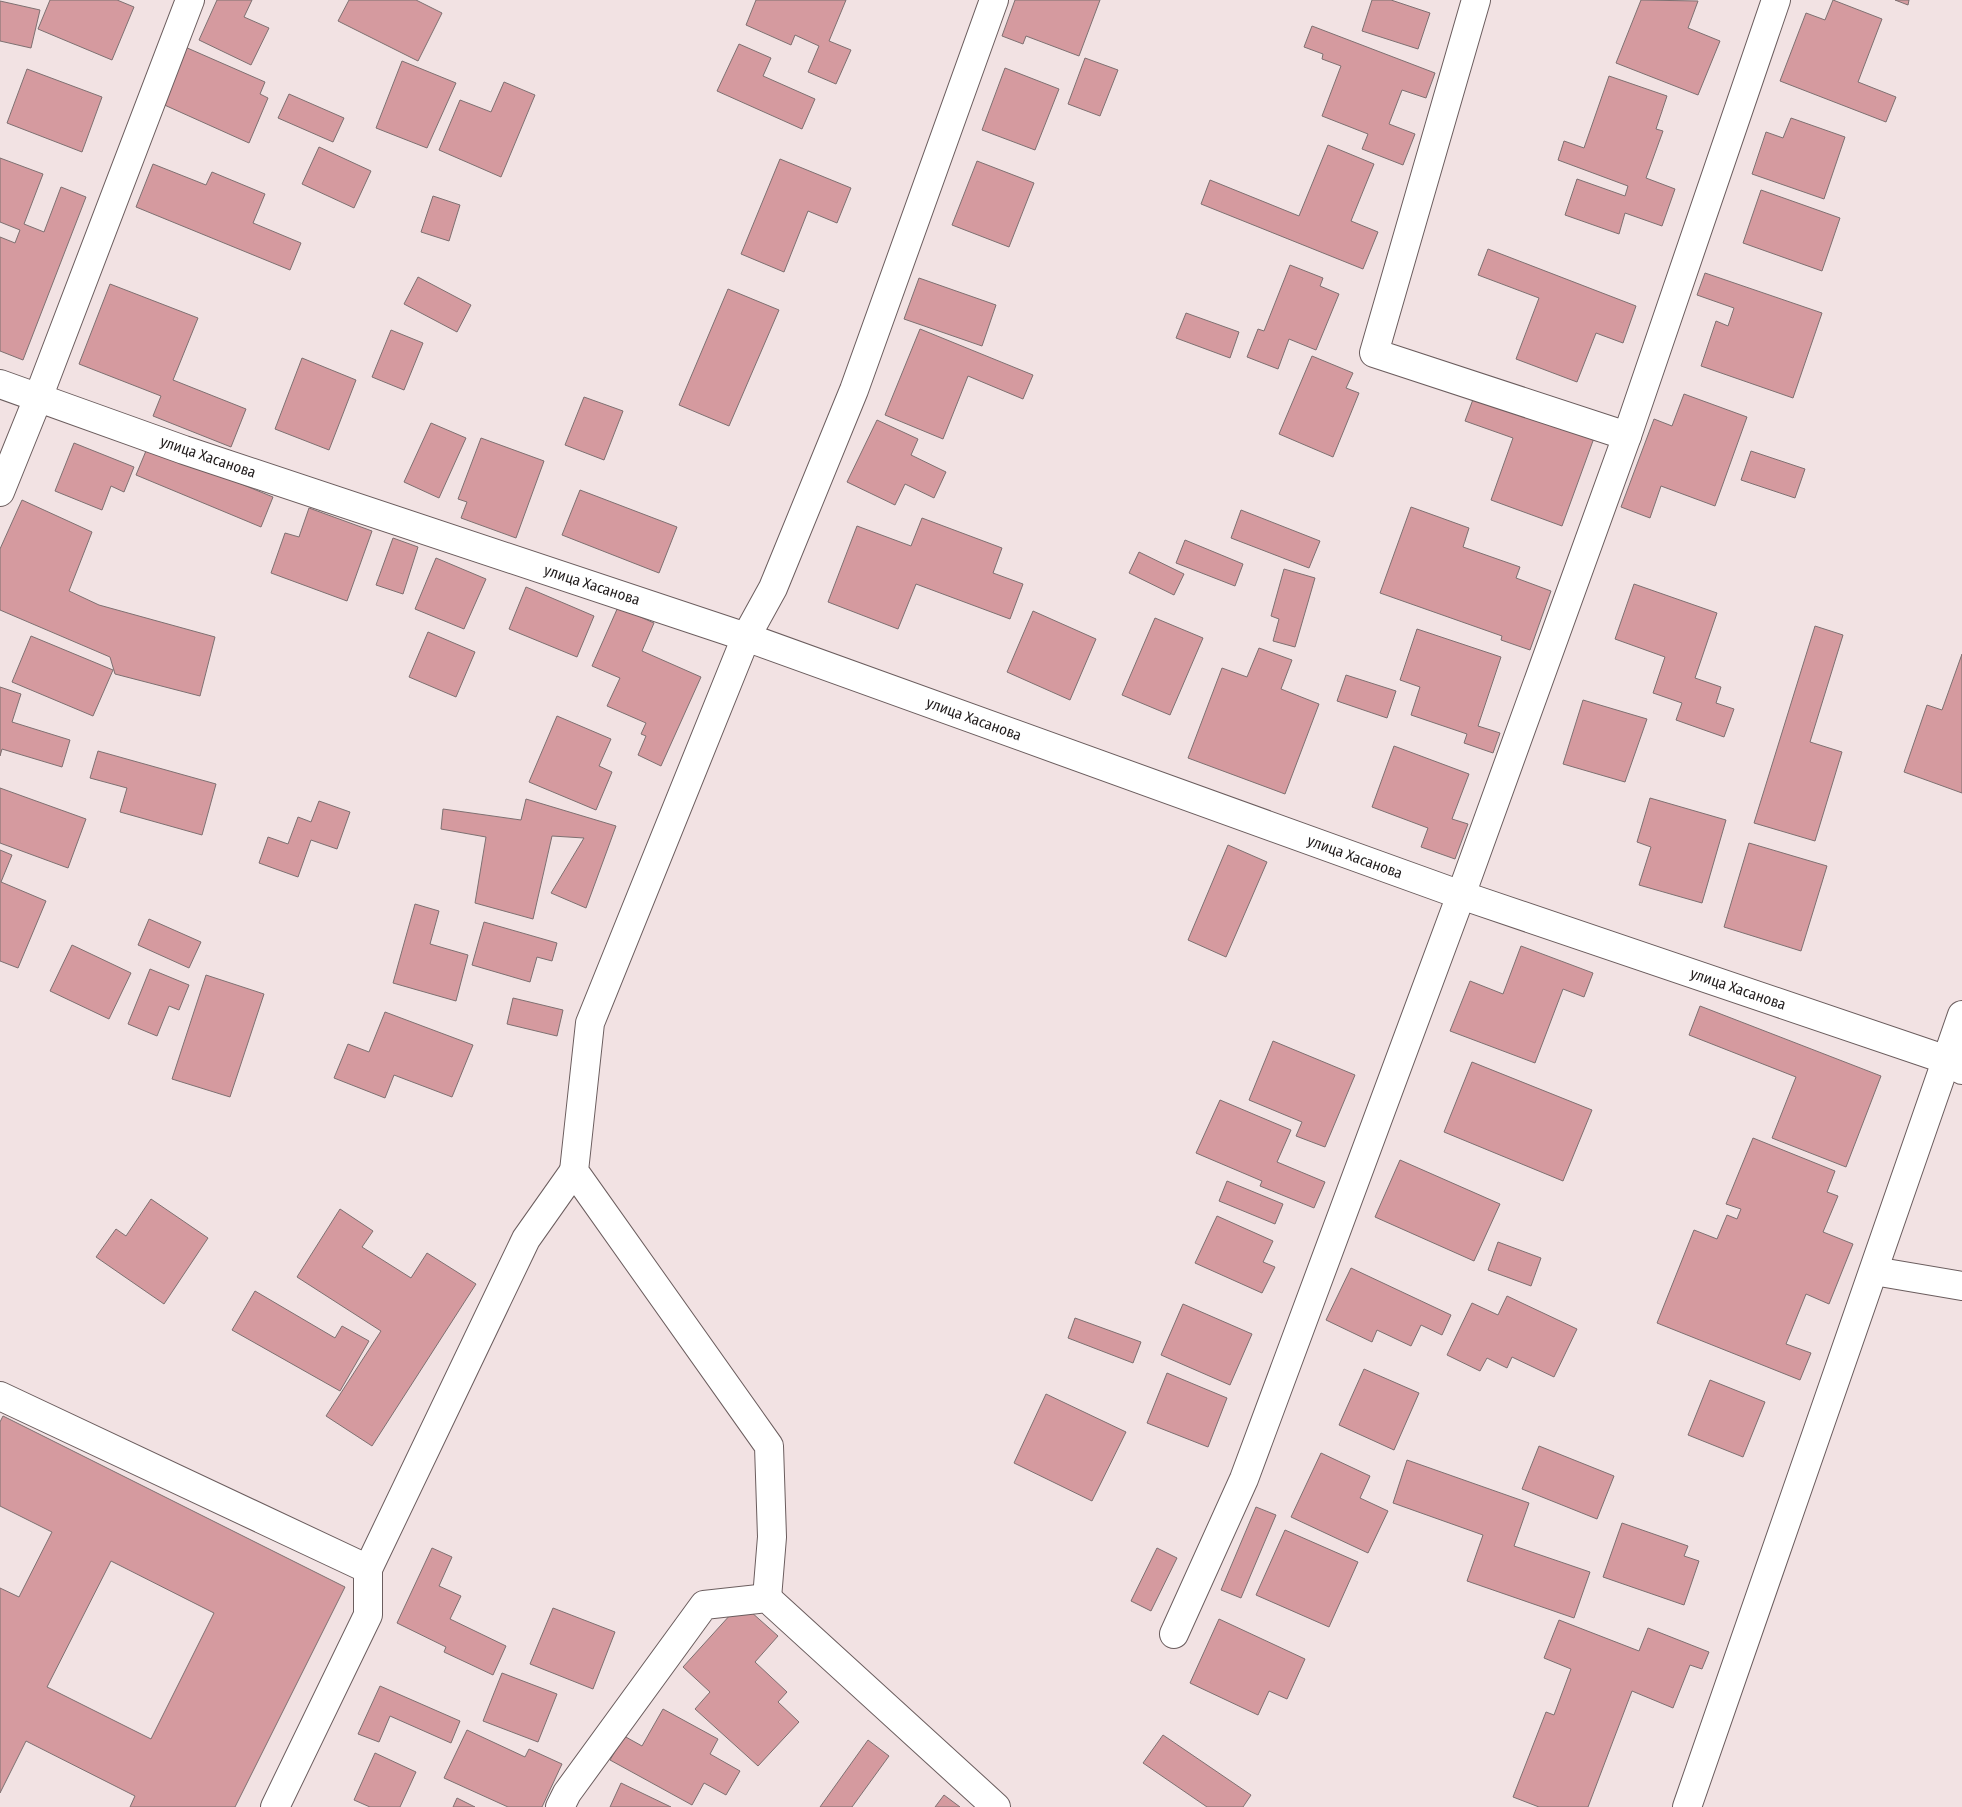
<svg xmlns="http://www.w3.org/2000/svg" width="1962" height="1807" viewBox="0 0 1962 1807" font-family="'Fira Sans Condensed',sans-serif">
  <style>
    .building { fill: #d59a9f; stroke: #7e7071; fill-rule: evenodd }
    .lines { fill: none; stroke-linecap: round; stroke-linejoin: round }
    .minor-casing { stroke: #6b5d5e; stroke-width: 30 }
    .minor { stroke: #fff; stroke-width: 28 }
    .labels { text-anchor: middle; dominant-baseline: central; stroke-width: 5; stroke-linejoin: round; paint-order: stroke }
    .street-label { font-size: 15px; fill: #211c1c; stroke: #fff }
  </style>
  <rect width="100%" height="100%" fill="#f2e2e3"/>
  <g class="building">
    <path d="M 50,0 L 117,0 L 134,7 L 112,60 L 38,29 Z"/>
    <path d="M 217,0 L 252,0 L 244,17 L 269,28 L 251,65 L 199,40 Z"/>
    <path d="M 349,0 L 416,0 L 442,13 L 418,61 L 338,21 Z"/>
    <path d="M 756,0 L 846,0 L 829,41 L 851,50 L 836,84 L 808,72 L 819,46 L 795,35 L 791,45 L 746,25 Z"/>
    <path d="M 1015,0 L 1100,0 L 1079,56 L 1026,36 L 1023,44 L 1002,36 Z"/>
    <path d="M 1372,0 L 1391,0 L 1430,13 L 1418,49 L 1362,31 Z"/>
    <path d="M 1641,0 L 1698,1 L 1688,28 L 1720,41 L 1698,95 L 1616,63 Z"/>
    <path d="M 1833,0 L 1882,19 L 1858,82 L 1896,97 L 1886,122 L 1780,81 L 1806,13 L 1825,20 Z"/>
    <path d="M 1895,0 L 1909,0 L 1908,5 Z"/>
    <path d="M 0,1 L 40,10 L 31,48 L 0,41 Z"/>
    <path d="M 1312,26 L 1435,73 L 1426,98 L 1402,90 L 1389,124 L 1415,134 L 1403,165 L 1362,149 L 1368,134 L 1322,116 L 1341,66 L 1322,59 L 1323,54 L 1304,47 Z"/>
    <path d="M 739,44 L 771,58 L 763,76 L 815,99 L 802,129 L 717,91 Z"/>
    <path d="M 185,47 L 265,82 L 260,94 L 268,98 L 249,143 L 160,103 Z"/>
    <path d="M 1085,58 L 1118,70 L 1100,116 L 1068,104 Z"/>
    <path d="M 402,61 L 456,83 L 427,148 L 376,128 Z"/>
    <path d="M 1005,68 L 1059,89 L 1035,150 L 982,130 Z"/>
    <path d="M 27,69 L 102,97 L 82,152 L 7,123 Z"/>
    <path d="M 1609,76 L 1667,96 L 1656,129 L 1663,131 L 1646,178 L 1675,189 L 1662,226 L 1625,213 L 1619,234 L 1565,215 L 1577,179 L 1625,196 L 1628,186 L 1558,160 L 1564,141 L 1584,148 Z"/>
    <path d="M 504,82 L 535,95 L 501,177 L 439,150 L 460,100 L 491,112 Z"/>
    <path d="M 289,94 L 344,118 L 333,142 L 278,118 Z"/>
    <path d="M 1791,118 L 1845,137 L 1824,199 L 1752,174 L 1766,132 L 1783,138 Z"/>
    <path d="M 1328,145 L 1374,164 L 1351,221 L 1378,232 L 1363,269 L 1201,204 L 1210,180 L 1299,216 Z"/>
    <path d="M 319,147 L 371,171 L 354,208 L 302,184 Z"/>
    <path d="M 0,158 L 43,174 L 24,224 L 44,232 L 61,187 L 86,197 L 23,360 L 0,351 L 0,237 L 15,243 L 20,230 L 0,222 Z"/>
    <path d="M 780,159 L 851,188 L 837,223 L 808,211 L 784,272 L 741,254 Z"/>
    <path d="M 977,161 L 1034,183 L 1009,247 L 952,225 Z"/>
    <path d="M 153,164 L 206,185 L 212,172 L 265,194 L 253,223 L 301,243 L 290,270 L 136,207 Z"/>
    <path d="M 1761,190 L 1840,218 L 1822,271 L 1743,243 Z"/>
    <path d="M 433,196 L 460,205 L 449,241 L 421,232 Z"/>
    <path d="M 1488,249 L 1636,306 L 1623,343 L 1596,333 L 1577,382 L 1516,359 L 1539,298 L 1478,275 Z"/>
    <path d="M 1290,265 L 1323,278 L 1320,286 L 1339,294 L 1316,350 L 1289,339 L 1278,369 L 1247,357 L 1258,329 L 1264,331 Z"/>
    <path d="M 1705,273 L 1822,313 L 1793,398 L 1701,366 L 1716,321 L 1728,326 L 1734,308 L 1697,295 Z"/>
    <path d="M 418,277 L 471,305 L 457,332 L 404,304 Z"/>
    <path d="M 919,278 L 996,305 L 982,346 L 904,319 Z"/>
    <path d="M 110,284 L 198,318 L 173,380 L 246,409 L 231,447 L 153,416 L 161,396 L 79,364 Z"/>
    <path d="M 728,289 L 779,310 L 729,426 L 679,405 Z"/>
    <path d="M 1186,313 L 1239,332 L 1230,358 L 1176,338 Z"/>
    <path d="M 920,329 L 1033,375 L 1023,399 L 968,376 L 943,439 L 885,415 Z"/>
    <path d="M 391,330 L 423,343 L 404,390 L 372,377 Z"/>
    <path d="M 1312,356 L 1353,373 L 1346,388 L 1359,393 L 1333,457 L 1279,434 Z"/>
    <path d="M 302,358 L 356,380 L 329,450 L 275,429 Z"/>
    <path d="M 1475,394 L 1594,438 L 1562,526 L 1491,500 L 1513,438 L 1465,421 Z"/>
    <path d="M 1684,394 L 1747,417 L 1715,506 L 1661,486 L 1650,518 L 1621,507 L 1654,419 L 1672,426 Z"/>
    <path d="M 584,397 L 623,411 L 604,460 L 565,445 Z"/>
    <path d="M 877,420 L 918,439 L 911,455 L 946,472 L 934,498 L 905,484 L 895,505 L 847,482 Z"/>
    <path d="M 431,423 L 466,438 L 439,498 L 404,482 Z"/>
    <path d="M 481,438 L 544,461 L 516,538 L 461,518 L 467,502 L 458,499 Z"/>
    <path d="M 74,443 L 134,467 L 124,492 L 111,486 L 102,510 L 55,491 Z"/>
    <path d="M 148,446 L 273,497 L 261,527 L 136,475 Z"/>
    <path d="M 1751,451 L 1805,469 L 1795,498 L 1741,480 Z"/>
    <path d="M 580,490 L 677,527 L 659,573 L 562,535 Z"/>
    <path d="M 22,500 L 92,532 L 69,591 L 99,605 L 215,637 L 200,696 L 115,674 L 110,657 L 0,610 L 0,549 Z"/>
    <path d="M 1411,507 L 1469,528 L 1463,547 L 1520,567 L 1516,578 L 1551,591 L 1530,650 L 1501,640 L 1502,636 L 1380,593 Z"/>
    <path d="M 309,508 L 372,531 L 347,601 L 271,573 L 285,533 L 299,537 Z"/>
    <path d="M 1241,510 L 1320,541 L 1309,568 L 1231,538 Z"/>
    <path d="M 922,518 L 1002,548 L 993,573 L 1023,584 L 1010,619 L 916,584 L 898,629 L 828,602 L 857,526 L 911,546 Z"/>
    <path d="M 393,538 L 418,547 L 403,594 L 376,585 Z"/>
    <path d="M 1185,540 L 1243,564 L 1235,586 L 1176,563 Z"/>
    <path d="M 1139,552 L 1184,574 L 1174,595 L 1129,573 Z"/>
    <path d="M 436,558 L 486,579 L 464,629 L 415,609 Z"/>
    <path d="M 1284,569 L 1315,578 L 1295,647 L 1273,641 L 1279,619 L 1271,616 Z"/>
    <path d="M 1634,584 L 1717,613 L 1695,678 L 1721,687 L 1716,703 L 1734,709 L 1724,737 L 1676,720 L 1682,703 L 1653,693 L 1665,657 L 1615,639 Z"/>
    <path d="M 526,587 L 594,616 L 577,657 L 509,629 Z"/>
    <path d="M 618,607 L 654,623 L 642,651 L 701,677 L 661,766 L 638,755 L 646,736 L 641,734 L 646,723 L 607,706 L 620,678 L 592,666 Z"/>
    <path d="M 1033,611 L 1096,639 L 1070,700 L 1007,672 Z"/>
    <path d="M 1155,618 L 1203,638 L 1170,715 L 1122,695 Z"/>
    <path d="M 1815,626 L 1843,635 L 1810,742 L 1842,752 L 1815,841 L 1754,823 Z"/>
    <path d="M 1417,629 L 1501,657 L 1478,726 L 1500,733 L 1493,753 L 1464,743 L 1467,734 L 1411,715 L 1420,687 L 1400,680 Z"/>
    <path d="M 428,632 L 475,652 L 456,697 L 409,677 Z"/>
    <path d="M 31,636 L 113,670 L 93,716 L 12,682 Z"/>
    <path d="M 1259,648 L 1292,660 L 1281,689 L 1319,704 L 1285,794 L 1188,758 L 1222,668 L 1247,677 Z"/>
    <path d="M 1962,654 L 1962,793 L 1904,772 L 1927,705 L 1942,710 Z"/>
    <path d="M 1346,675 L 1396,691 L 1387,718 L 1337,701 Z"/>
    <path d="M 0,687 L 21,694 L 12,722 L 70,740 L 62,767 L 2,749 L 0,756 Z"/>
    <path d="M 1583,700 L 1647,719 L 1625,782 L 1563,764 Z"/>
    <path d="M 557,716 L 611,739 L 599,766 L 612,772 L 596,810 L 529,782 Z"/>
    <path d="M 1394,746 L 1469,774 L 1452,819 L 1468,824 L 1455,859 L 1421,847 L 1428,828 L 1372,807 Z"/>
    <path d="M 98,751 L 216,784 L 202,835 L 120,812 L 127,788 L 90,778 Z"/>
    <path d="M 0,788 L 86,819 L 68,868 L 0,843 Z"/>
    <path d="M 1650,798 L 1726,820 L 1702,903 L 1639,885 L 1651,847 L 1637,842 Z"/>
    <path d="M 526,799 L 616,826 L 586,908 L 551,893 L 584,838 L 552,836 L 533,919 L 475,903 L 486,837 L 441,829 L 443,809 L 521,820 Z"/>
    <path d="M 319,801 L 350,812 L 337,849 L 311,840 L 298,877 L 259,863 L 268,837 L 288,844 L 298,817 L 311,822 Z"/>
    <path d="M 1749,843 L 1827,866 L 1801,951 L 1724,927 Z"/>
    <path d="M 1228,845 L 1267,862 L 1226,957 L 1188,940 Z"/>
    <path d="M 0,850 L 12,855 L 1,882 L 46,901 L 18,968 L 0,961 Z"/>
    <path d="M 415,904 L 439,911 L 430,944 L 468,955 L 456,1001 L 393,983 Z"/>
    <path d="M 149,919 L 201,942 L 189,968 L 138,945 Z"/>
    <path d="M 484,922 L 557,943 L 552,961 L 537,957 L 530,982 L 472,965 Z"/>
    <path d="M 72,945 L 131,973 L 109,1019 L 50,991 Z"/>
    <path d="M 1521,946 L 1593,973 L 1584,997 L 1563,989 L 1535,1063 L 1450,1031 L 1470,981 L 1503,994 Z"/>
    <path d="M 150,969 L 189,985 L 179,1010 L 169,1006 L 157,1036 L 128,1024 Z"/>
    <path d="M 206,975 L 264,994 L 230,1097 L 172,1079 Z"/>
    <path d="M 513,998 L 563,1010 L 557,1036 L 507,1024 Z"/>
    <path d="M 1700,1006 L 1881,1076 L 1846,1167 L 1772,1138 L 1796,1077 L 1689,1035 Z"/>
    <path d="M 385,1012 L 473,1045 L 452,1097 L 394,1075 L 385,1098 L 334,1078 L 348,1044 L 369,1052 Z"/>
    <path d="M 1273,1041 L 1355,1075 L 1325,1147 L 1296,1136 L 1302,1122 L 1249,1100 Z"/>
    <path d="M 1472,1062 L 1592,1110 L 1563,1181 L 1444,1132 Z"/>
    <path d="M 1220,1100 L 1291,1130 L 1277,1162 L 1325,1182 L 1314,1208 L 1260,1186 L 1262,1181 L 1196,1153 Z"/>
    <path d="M 1753,1138 L 1835,1171 L 1827,1192 L 1838,1196 L 1823,1232 L 1853,1244 L 1829,1304 L 1806,1294 L 1786,1344 L 1811,1353 L 1800,1380 L 1657,1323 L 1694,1230 L 1717,1239 L 1727,1215 L 1737,1219 L 1741,1209 L 1726,1204 Z"/>
    <path d="M 1400,1160 L 1500,1204 L 1474,1261 L 1375,1217 Z"/>
    <path d="M 1227,1181 L 1283,1204 L 1275,1224 L 1219,1201 Z"/>
    <path d="M 151,1199 L 208,1238 L 164,1304 L 96,1257 L 116,1229 L 126,1236 Z"/>
    <path d="M 340,1209 L 373,1231 L 362,1247 L 411,1278 L 427,1253 L 476,1284 L 372,1446 L 326,1416 L 381,1331 L 297,1277 Z"/>
    <path d="M 1217,1216 L 1273,1241 L 1263,1262 L 1275,1267 L 1262,1293 L 1195,1263 Z"/>
    <path d="M 1498,1242 L 1541,1258 L 1531,1286 L 1488,1270 Z"/>
    <path d="M 1351,1268 L 1451,1315 L 1442,1335 L 1421,1325 L 1411,1346 L 1377,1330 L 1372,1342 L 1326,1320 Z"/>
    <path d="M 255,1291 L 335,1338 L 342,1326 L 369,1341 L 340,1391 L 232,1330 Z"/>
    <path d="M 1507,1296 L 1577,1329 L 1554,1377 L 1512,1357 L 1507,1368 L 1487,1358 L 1480,1371 L 1447,1355 L 1472,1303 L 1498,1315 Z"/>
    <path d="M 1183,1304 L 1252,1334 L 1230,1385 L 1161,1355 Z"/>
    <path d="M 1075,1318 L 1141,1342 L 1133,1363 L 1068,1338 Z"/>
    <path d="M 1364,1369 L 1419,1393 L 1394,1450 L 1339,1425 Z"/>
    <path d="M 1167,1373 L 1227,1398 L 1208,1447 L 1147,1423 Z"/>
    <path d="M 1710,1380 L 1765,1402 L 1743,1457 L 1688,1435 Z"/>
    <path d="M 1046,1394 L 1126,1432 L 1092,1501 L 1014,1463 Z"/>
    <path d="M 3,1416 L 345,1587 L 235,1807 L 130,1807 L 135,1796 L 26,1741 L 0,1793 L 0,1588 L 19,1597 L 52,1532 L 0,1506 L 0,1422 ZM 111,1561 L 214,1613 L 151,1739 L 47,1687 Z"/>
    <path d="M 1539,1446 L 1614,1476 L 1597,1519 L 1522,1489 Z"/>
    <path d="M 1321,1453 L 1370,1476 L 1360,1498 L 1388,1511 L 1368,1553 L 1291,1517 Z"/>
    <path d="M 1407,1460 L 1529,1503 L 1514,1546 L 1590,1572 L 1574,1618 L 1467,1581 L 1483,1535 L 1393,1503 Z"/>
    <path d="M 1256,1507 L 1276,1515 L 1241,1598 L 1221,1590 Z"/>
    <path d="M 1622,1523 L 1688,1546 L 1684,1556 L 1699,1561 L 1684,1605 L 1603,1577 Z"/>
    <path d="M 1285,1530 L 1358,1562 L 1329,1627 L 1256,1595 Z"/>
    <path d="M 432,1548 L 452,1557 L 439,1586 L 461,1596 L 450,1619 L 506,1646 L 493,1675 L 444,1652 L 446,1647 L 397,1623 Z"/>
    <path d="M 1157,1548 L 1177,1558 L 1151,1611 L 1131,1601 Z"/>
    <path d="M 741,1603 L 778,1636 L 755,1662 L 787,1692 L 778,1702 L 799,1722 L 758,1766 L 695,1709 L 710,1692 L 683,1667 Z"/>
    <path d="M 553,1608 L 615,1632 L 593,1689 L 530,1664 Z"/>
    <path d="M 1219,1619 L 1305,1659 L 1287,1699 L 1269,1691 L 1258,1715 L 1190,1683 Z"/>
    <path d="M 1559,1620 L 1639,1651 L 1648,1628 L 1709,1652 L 1702,1669 L 1690,1665 L 1673,1708 L 1632,1691 L 1588,1807 L 1539,1807 L 1513,1797 L 1546,1712 L 1554,1715 L 1571,1669 L 1544,1658 Z"/>
    <path d="M 502,1673 L 557,1694 L 538,1742 L 483,1721 Z"/>
    <path d="M 380,1686 L 460,1721 L 451,1743 L 390,1716 L 379,1742 L 358,1734 Z"/>
    <path d="M 663,1709 L 718,1739 L 710,1754 L 740,1771 L 726,1795 L 704,1783 L 692,1805 L 610,1760 L 624,1736 L 642,1746 Z"/>
    <path d="M 467,1730 L 525,1757 L 529,1749 L 562,1764 L 542,1807 L 508,1807 L 444,1778 Z"/>
    <path d="M 1163,1735 L 1251,1795 L 1243,1807 L 1207,1807 L 1143,1763 Z"/>
    <path d="M 868,1740 L 889,1756 L 852,1807 L 820,1807 Z"/>
    <path d="M 375,1753 L 416,1772 L 400,1807 L 370,1807 L 354,1800 Z"/>
    <path d="M 621,1783 L 671,1807 L 610,1807 Z"/>
    <path d="M 944,1795 L 960,1807 L 935,1807 Z"/>
    <path d="M 457,1798 L 475,1807 L 453,1807 Z"/>
  </g>
  <g class="lines">
    <g class="minor-casing">
      <g id="minor">
        <path d="M 1476,0 L 1374,353 L 1627,436"/>
        <path d="M 0,384 L 184,450 L 746,637 L 1461,895 L 1947,1060 L 1962,1070"/>
        <path d="M 0,492 L 38,398 L 190,0"/>
        <path d="M 1874,1271 L 1962,1286"/>
        <path d="M 0,1396 L 368,1569"/>
        <path d="M 767,1598 L 772,1537 L 769,1446 L 574,1171 L 590,1023 L 746,637 L 773,588 L 854,390 L 994,0"/>
        <path d="M 1174,1634 L 1244,1479 L 1461,895 L 1627,436 L 1776,0"/>
        <path d="M 275,1807 L 368,1615 L 368,1569 L 526,1239 L 574,1171"/>
        <path d="M 560,1807 L 567,1793 L 704,1605 L 767,1598 L 996,1807"/>
        <path d="M 1687,1807 L 1962,1015"/>
      </g>
    </g>
    <use href="#minor" class="minor"/>
  </g>
  <g class="labels">
    <g class="street-label">
      <text transform="translate(208 457) rotate(19)">улица Хасанова</text>
      <text transform="translate(592 585) rotate(18)">улица Хасанова</text>
      <text transform="translate(974 719) rotate(20)">улица Хасанова</text>
      <text transform="translate(1355 857) rotate(20)">улица Хасанова</text>
      <text transform="translate(1738 989) rotate(19)">улица Хасанова</text>
    </g>
  </g>
</svg>
